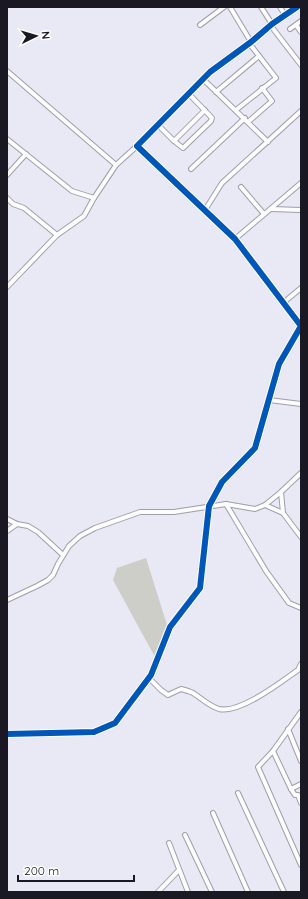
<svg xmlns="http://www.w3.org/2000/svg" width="308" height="899" viewBox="0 0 308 899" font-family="Quicksand,sans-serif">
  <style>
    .green { fill: #cdcec7 }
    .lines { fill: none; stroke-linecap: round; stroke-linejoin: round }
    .street-casing { stroke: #9f9ea9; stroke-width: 6 }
    .street { stroke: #fcfcfe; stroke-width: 4 }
    .cycleway-casing { stroke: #fff; stroke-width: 8 }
    .cycleway { stroke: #0057b8; stroke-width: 6 }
  </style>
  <rect width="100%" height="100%" fill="#e9e8f5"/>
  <path class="green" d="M 146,558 L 167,625 L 155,657 L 113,580 L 117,568 Z"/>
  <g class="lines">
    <g class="street-casing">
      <g id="street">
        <path d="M 230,7 L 251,42"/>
        <path d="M 261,7 L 272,24"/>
        <path d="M 280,7 L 285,15"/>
        <path d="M 200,25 L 224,7"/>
        <path d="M 296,25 L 301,32"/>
        <path d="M 271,26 L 301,65"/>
        <path d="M 290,29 L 301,21"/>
        <path d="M 7,71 L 116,165 L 137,146"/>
        <path d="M 204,80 L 268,142"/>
        <path d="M 216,92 L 259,56"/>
        <path d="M 236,110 L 276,78 L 249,43"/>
        <path d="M 248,122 L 272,101 L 262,88"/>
        <path d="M 158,125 L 174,141 L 183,148 L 211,121 L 212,118 L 189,94"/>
        <path d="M 7,139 L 72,191 L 94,198 L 116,165"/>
        <path d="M 174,141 L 205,110"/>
        <path d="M 191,169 L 245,118"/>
        <path d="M 7,175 L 26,154"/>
        <path d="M 241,187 L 264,214"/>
        <path d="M 7,198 L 13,204 L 24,208 L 57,235"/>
        <path d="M 271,209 L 301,210"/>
        <path d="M 205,210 L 222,183 L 301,111"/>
        <path d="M 235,239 L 301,183"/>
        <path d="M 7,287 L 57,235 L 84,216 L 94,198"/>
        <path d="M 283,303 L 301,288"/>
        <path d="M 269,400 L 301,404"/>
        <path d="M 301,473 L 281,492 L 283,513 L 301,537"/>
        <path d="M 226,504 L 266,571 L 289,603 L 301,608"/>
        <path d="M 265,505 L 283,513"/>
        <path d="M 7,519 L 17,524 L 28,526 L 38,532 L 63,555"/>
        <path d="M 7,531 L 17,524"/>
        <path d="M 7,600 L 37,586 L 48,580 L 53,575 L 58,564 L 69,546 L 80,536 L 95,528 L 140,512 L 174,512 L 226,504 L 255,509 L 265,505 L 281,492"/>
        <path d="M 149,678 L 161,690 L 168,695 L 181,689 C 185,690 189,691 193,693 C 201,698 209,706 219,709 C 240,714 281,682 298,670 L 301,664"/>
        <path d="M 301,712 L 273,751 L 258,767 L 301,865"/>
        <path d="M 288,729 L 301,761"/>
        <path d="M 7,734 L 94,732 L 115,723 L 151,675 L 170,627 L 200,588 L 209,506 L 222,482 L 255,448 L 279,364 L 301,326 L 235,239 L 137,146 L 210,72 L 251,42 L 272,24 L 297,7"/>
        <path d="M 273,751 L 291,789 L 295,795 L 298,795 L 301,803"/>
        <path d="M 291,789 L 301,784"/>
        <path d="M 238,793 L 284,892"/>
        <path d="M 213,813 L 248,892"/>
        <path d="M 185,835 L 212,892"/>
        <path d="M 169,843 L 188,892"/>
        <path d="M 158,892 L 179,870"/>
      </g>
    </g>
    <use href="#street" class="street"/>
    <g class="cycleway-casing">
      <path id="cycleway" d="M 7,734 L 94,732 L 115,723 L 151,675 L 170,627 L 200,588 L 209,506 L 222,482 L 255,448 L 279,364 L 301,326 L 235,239 L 137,146 L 210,72 L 251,42 L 272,24 L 297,7"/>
    </g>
    <use href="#cycleway" class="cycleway"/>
  </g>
  <rect width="308" height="899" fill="none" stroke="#1a1823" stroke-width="16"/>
  <g transform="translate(36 36) rotate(85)" stroke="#ffffff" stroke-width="3" paint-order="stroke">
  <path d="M0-3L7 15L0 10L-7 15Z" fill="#1a1823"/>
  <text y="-6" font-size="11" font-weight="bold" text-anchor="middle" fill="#1a1823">N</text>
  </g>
  <path d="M18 875v6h116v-6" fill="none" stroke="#1a1823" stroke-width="2"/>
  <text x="24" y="875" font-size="12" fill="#1a1823" stroke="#ffffff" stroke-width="3" paint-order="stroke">200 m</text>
</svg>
